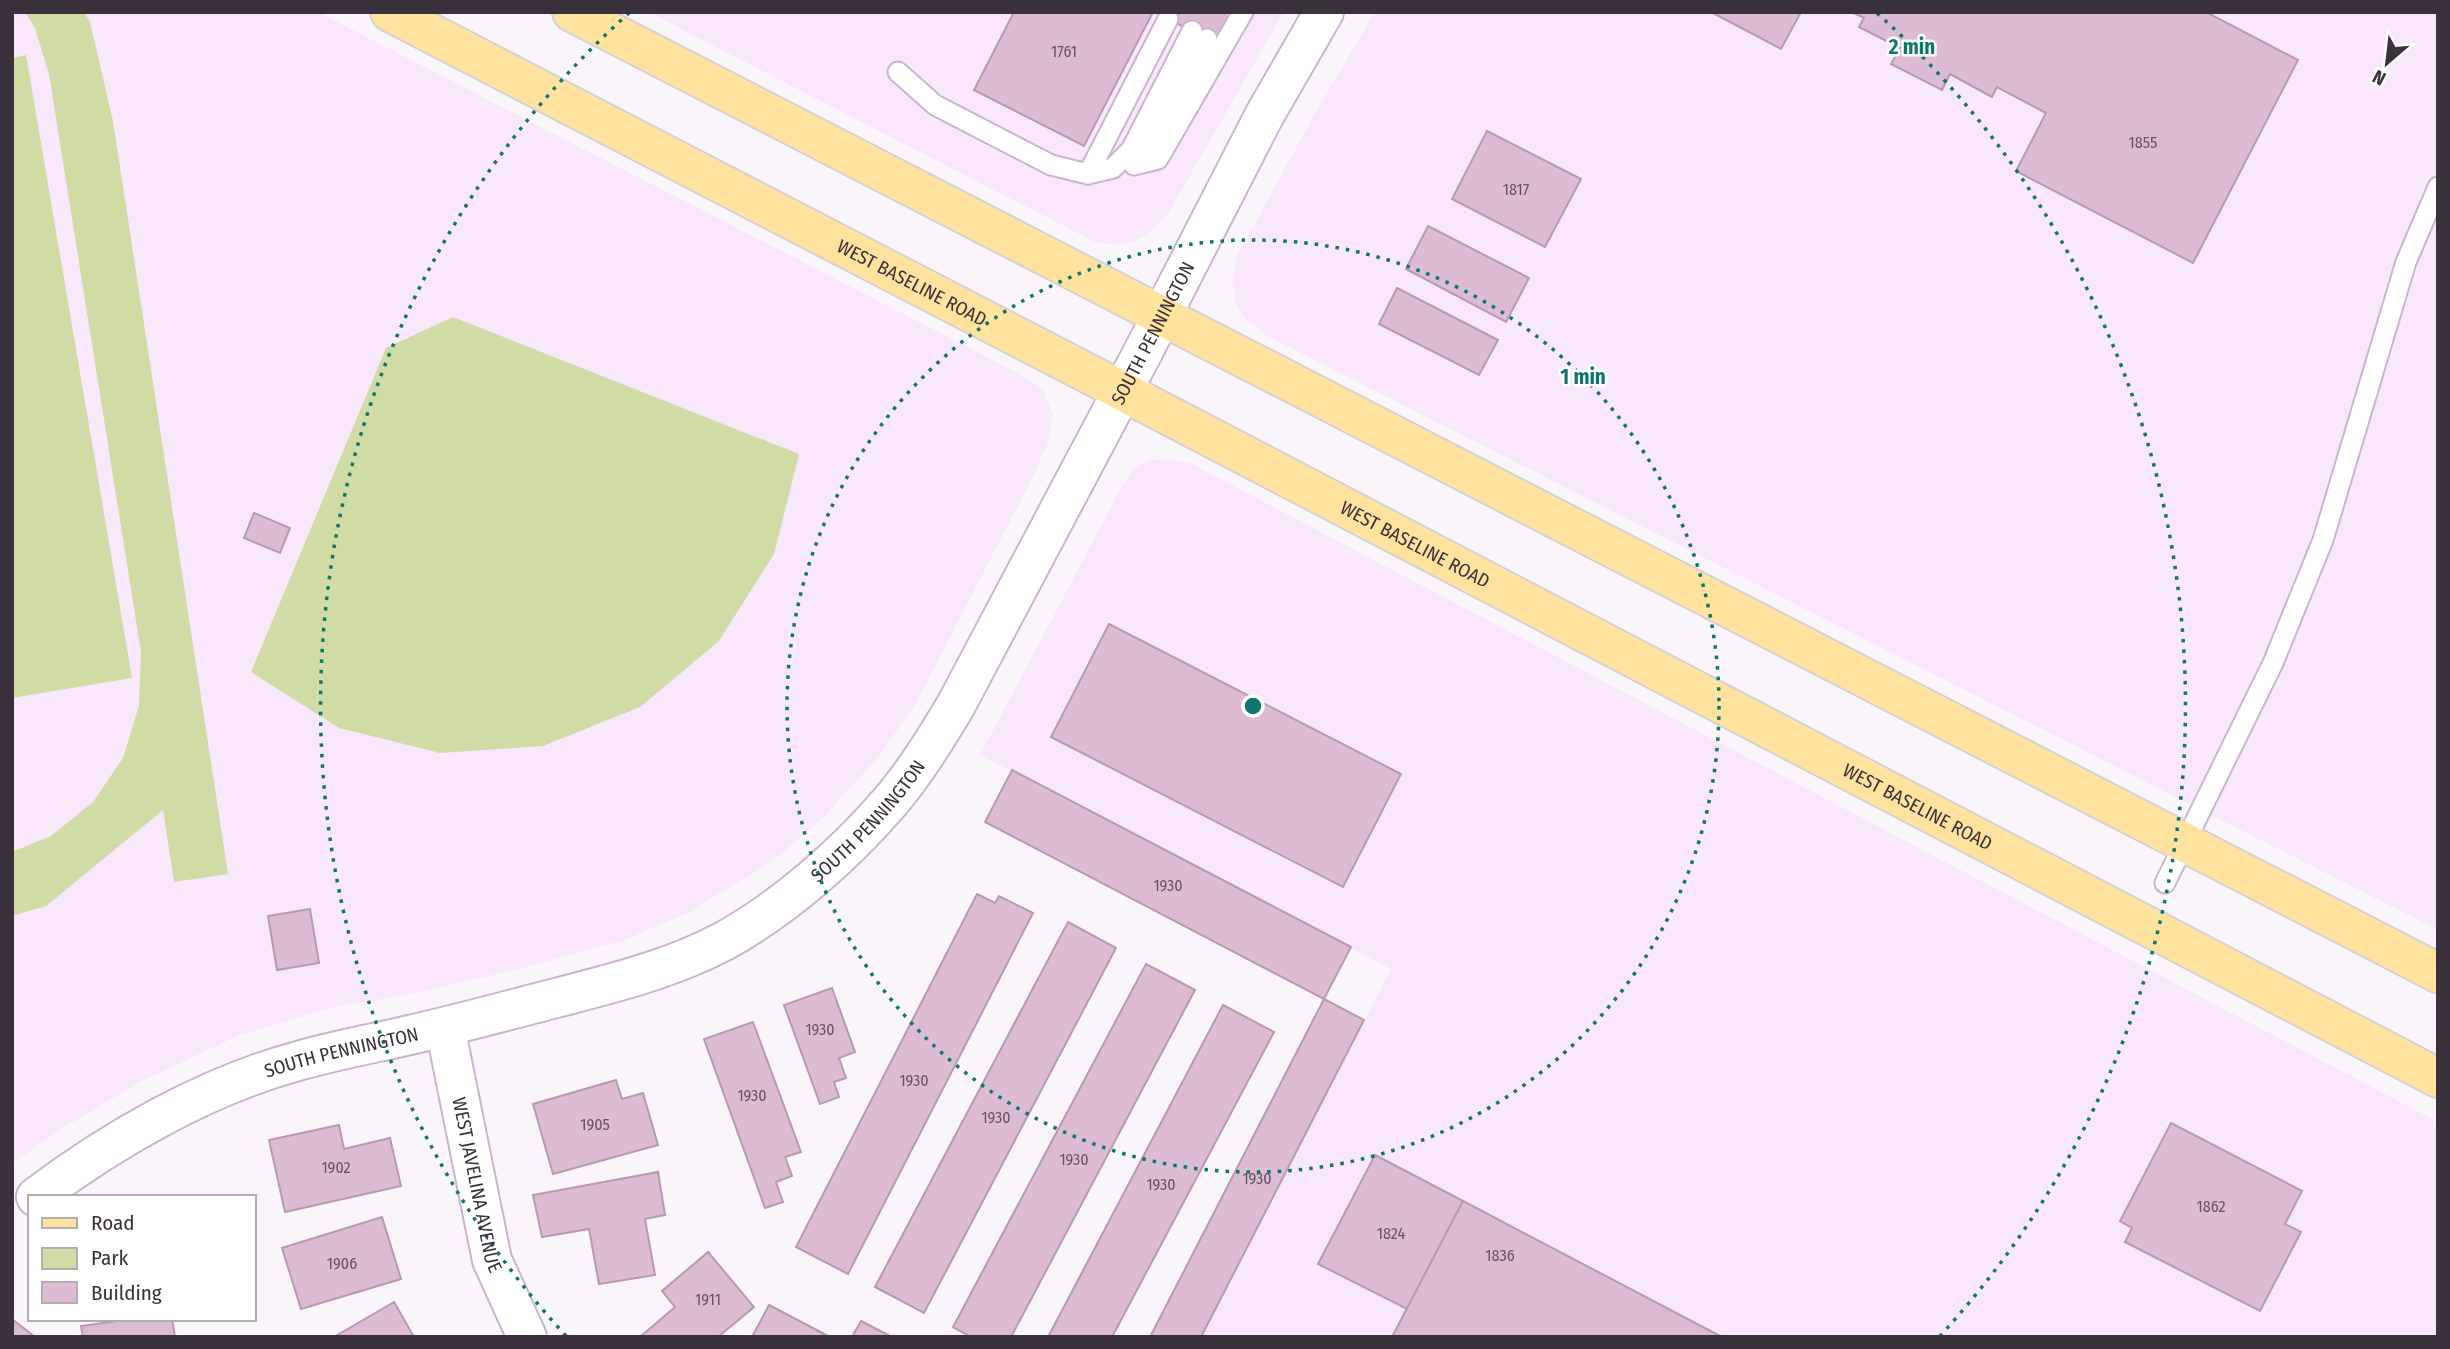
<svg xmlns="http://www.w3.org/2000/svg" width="2450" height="1349" viewBox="0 0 2450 1349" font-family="'Fira Sans Condensed',sans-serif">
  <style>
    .built { fill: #f9e7fc }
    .green { fill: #d1dba5 }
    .building { fill: #dcbcd3; stroke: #b899af; stroke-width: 2 }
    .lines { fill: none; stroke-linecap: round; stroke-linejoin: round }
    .service-casing { stroke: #ccb4d1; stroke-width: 23 }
    .minor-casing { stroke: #ccb4d1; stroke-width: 42 }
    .primary-casing { stroke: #d4d2d4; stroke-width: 42 }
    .service { stroke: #fff; stroke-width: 19 }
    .minor { stroke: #fff; stroke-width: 38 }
    .primary { stroke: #fee29d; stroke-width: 38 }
    .ring { fill: none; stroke: #0f766e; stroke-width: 3.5; stroke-dasharray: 3.5 7 }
    .labels { text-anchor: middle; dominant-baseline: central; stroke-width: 5; stroke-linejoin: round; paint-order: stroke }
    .number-label { font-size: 16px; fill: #635462 }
    .street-label { font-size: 19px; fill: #3b313c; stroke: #fff }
    .centre { fill: #0f766e; stroke: #fff; stroke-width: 3.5 }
    .ring-label { font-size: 21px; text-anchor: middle; font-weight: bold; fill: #0f766e; stroke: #fff; stroke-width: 5; stroke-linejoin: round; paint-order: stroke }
  </style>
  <rect width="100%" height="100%" fill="#faf5fb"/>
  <g class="built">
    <path d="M 12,12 L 318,12 L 1020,374 L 1044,391 L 1053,415 L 1047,444 L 1034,475 L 916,703 L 880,755 L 824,817 L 774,860 L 688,913 L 627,939 L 519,969 L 406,995 L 334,1007 L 237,1036 L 138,1083 L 58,1131 L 12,1164 Z"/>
    <path d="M 648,12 L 1284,12 L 1169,212 L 1148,234 L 1133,242 L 1115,245 L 1095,242 Z"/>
    <path d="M 1375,12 L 2438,12 L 2438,930 L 1267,336 L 1246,319 L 1236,305 L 1233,281 L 1236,258 L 1314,115 Z"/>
    <path d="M 1171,459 L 1190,463 L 2438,1122 L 2438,1337 L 1201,1337 L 1391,969 L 980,755 L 1118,494 L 1134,468 L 1149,460 Z"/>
  </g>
  <g class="green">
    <path d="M 25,12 L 84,12 L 90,22 L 113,121 L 228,874 L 174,882 L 163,810 L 46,906 L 12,916 L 12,852 L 51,836 L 93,802 L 123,758 L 139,706 L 141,652 L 49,74 L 35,28 Z"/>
    <path d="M 26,55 L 132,678 L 12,698 L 12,58 Z"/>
    <path d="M 453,317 L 799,454 L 774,554 L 719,641 L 640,707 L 543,746 L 440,753 L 339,728 L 251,672 L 386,348 Z"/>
  </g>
  <g class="building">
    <path d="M 1014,12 L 1153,12 L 1084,146 L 974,90 Z"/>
    <path d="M 1156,12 L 1236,12 L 1219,46 Z"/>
    <path d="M 1711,12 L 1801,12 L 1781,49 Z"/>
    <path d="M 1852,12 L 2206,12 L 2298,60 L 2193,263 L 2016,171 L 2046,113 L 1997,87 L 1992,97 L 1950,74 L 1942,90 L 1891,64 L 1900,48 L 1859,27 L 1864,18 Z"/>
    <path d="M 1487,131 L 1581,179 L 1545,247 L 1452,199 Z"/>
    <path d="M 1428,226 L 1529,278 L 1506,322 L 1406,269 Z"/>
    <path d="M 1397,288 L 1498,340 L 1479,375 L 1379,324 Z"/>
    <path d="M 254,513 L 290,528 L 280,553 L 244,538 Z"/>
    <path d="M 1109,624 L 1401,774 L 1343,887 L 1051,737 Z"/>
    <path d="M 1012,770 L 1351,947 L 1324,999 L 985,822 Z"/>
    <path d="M 977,894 L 995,903 L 999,896 L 1033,913 L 848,1274 L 796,1247 Z"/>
    <path d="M 310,909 L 319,963 L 277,970 L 268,916 Z"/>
    <path d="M 1068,922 L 1116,948 L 924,1313 L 875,1287 Z"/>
    <path d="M 1146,964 L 1195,990 L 1011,1337 L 971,1337 L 953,1327 Z"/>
    <path d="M 832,988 L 855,1052 L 839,1058 L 846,1078 L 834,1082 L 839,1097 L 820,1104 L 784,1005 Z"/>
    <path d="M 1324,999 L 1364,1020 L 1201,1337 L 1150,1337 Z"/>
    <path d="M 1223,1005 L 1274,1032 L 1112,1337 L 1048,1337 Z"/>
    <path d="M 753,1022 L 801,1152 L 785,1157 L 792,1176 L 776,1182 L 783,1202 L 765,1208 L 704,1039 Z"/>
    <path d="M 616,1080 L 622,1099 L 643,1093 L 658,1145 L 553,1174 L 533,1104 Z"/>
    <path d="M 2171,1123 L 2302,1191 L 2285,1224 L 2301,1232 L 2260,1311 L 2125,1242 L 2132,1228 L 2120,1221 Z"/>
    <path d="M 339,1125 L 344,1149 L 390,1138 L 401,1186 L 285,1212 L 269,1140 Z"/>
    <path d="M 1375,1155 L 1463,1201 L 1407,1309 L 1318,1264 Z"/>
    <path d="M 658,1172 L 665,1215 L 645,1219 L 655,1275 L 599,1284 L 589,1229 L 542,1237 L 533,1195 Z"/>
    <path d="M 1463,1201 L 1722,1337 L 1392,1337 Z"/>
    <path d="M 382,1217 L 401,1279 L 301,1309 L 282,1248 Z"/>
    <path d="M 708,1252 L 754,1307 L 718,1337 L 640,1337 L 675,1307 L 662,1291 Z"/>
    <path d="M 394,1302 L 414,1337 L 334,1337 Z"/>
    <path d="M 769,1305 L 830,1337 L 752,1337 Z"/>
    <path d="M 12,1319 L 35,1337 L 12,1337 Z"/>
    <path d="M 131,1319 L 172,1319 L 175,1337 L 83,1337 L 81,1326 Z"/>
    <path d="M 861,1321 L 892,1337 L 852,1337 Z"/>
  </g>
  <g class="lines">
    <g class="service-casing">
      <g id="service">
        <path d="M 898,72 L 935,105 L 1051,165 L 1088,174 L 1113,168 L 1131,150 L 1192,31"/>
        <path d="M 1140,156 L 1207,39"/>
        <path d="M 1134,165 L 1158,159 L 1243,12"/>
        <path d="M 1088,174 L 1168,19"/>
        <path d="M 2165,883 L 2273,663 L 2323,540 L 2406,262 L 2438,187"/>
      </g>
    </g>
    <g class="minor-casing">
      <g id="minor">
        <path id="s1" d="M 445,1027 L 492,1260 L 527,1337"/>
        <path id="s2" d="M 36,1197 C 113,1139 206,1086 298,1061 C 336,1050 376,1043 414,1034 C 462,1023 509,1010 556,998 C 614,983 671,969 724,941 C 784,908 845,854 889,803 C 915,773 936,738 956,705 L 1143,352 L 1264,116 L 1324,12"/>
      </g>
    </g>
    <g class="primary-casing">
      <g id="primary">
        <path id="s3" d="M 390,12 L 1122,391 L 2438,1078"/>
        <path d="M 572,12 L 2438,973"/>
      </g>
    </g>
    <use href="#service" class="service"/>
    <use href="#minor" class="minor"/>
    <use href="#primary" class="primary"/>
  </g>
  <g class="ring">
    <circle cx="1253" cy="706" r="466"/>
    <path d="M566 1336A932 932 0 0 1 629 13M1877 13A932 932 0 0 1 1940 1336"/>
  </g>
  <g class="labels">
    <g class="number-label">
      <text x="1064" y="51">1761</text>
      <text x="2143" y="142">1855</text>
      <text x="1516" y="189">1817</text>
      <text x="1168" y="885">1930</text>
      <text x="820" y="1029">1930</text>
      <text x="914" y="1080">1930</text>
      <text x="752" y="1095">1930</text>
      <text x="996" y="1117">1930</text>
      <text x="595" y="1124">1905</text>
      <text x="1074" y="1159">1930</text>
      <text x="336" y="1167">1902</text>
      <text x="1257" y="1178">1930</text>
      <text x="1161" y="1184">1930</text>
      <text x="2211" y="1206">1862</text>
      <text x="1391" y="1233">1824</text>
      <text x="1500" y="1255">1836</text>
      <text x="342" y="1263">1906</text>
      <text x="708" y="1299">1911</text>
    </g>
    <g class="street-label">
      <text stroke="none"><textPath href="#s3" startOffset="588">WEST BASELINE ROAD</textPath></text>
      <text stroke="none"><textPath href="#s2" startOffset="1496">SOUTH PENNINGTON</textPath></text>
      <text stroke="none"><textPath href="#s3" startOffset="1155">WEST BASELINE ROAD</textPath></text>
      <text stroke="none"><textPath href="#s3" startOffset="1722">WEST BASELINE ROAD</textPath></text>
      <text stroke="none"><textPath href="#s2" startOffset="929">SOUTH PENNINGTON</textPath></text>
      <text stroke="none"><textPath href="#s2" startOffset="341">SOUTH PENNINGTON</textPath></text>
      <text stroke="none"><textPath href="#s1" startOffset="161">WEST JAVELINA AVENUE</textPath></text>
    </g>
  </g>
  <circle cx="1253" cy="706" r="10" class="centre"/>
  <g class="ring-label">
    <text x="1912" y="54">2 min</text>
    <text x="1583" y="384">1 min</text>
  </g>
  <rect width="2450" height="1349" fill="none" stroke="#3b313c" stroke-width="28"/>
  <rect x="28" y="1195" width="228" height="126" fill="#ffffff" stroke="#b1adb1" stroke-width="2"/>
  <rect x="42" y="1218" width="35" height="10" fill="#fee29d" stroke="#b1adb1" stroke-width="2"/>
  <text x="91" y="1230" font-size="21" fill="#3b313c">Road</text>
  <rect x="42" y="1248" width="35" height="21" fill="#d1dba5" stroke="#b1adb1" stroke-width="2"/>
  <text x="91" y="1265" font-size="21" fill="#3b313c">Park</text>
  <rect x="42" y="1282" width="35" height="21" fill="#dcbcd3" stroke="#b1adb1" stroke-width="2"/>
  <text x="91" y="1300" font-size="21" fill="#3b313c">Building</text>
  <g transform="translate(2387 63) rotate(208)" stroke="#ffffff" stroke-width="5" paint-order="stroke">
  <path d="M0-5L12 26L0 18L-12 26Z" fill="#3b313c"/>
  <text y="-10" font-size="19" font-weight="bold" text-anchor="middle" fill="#3b313c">N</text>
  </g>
</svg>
